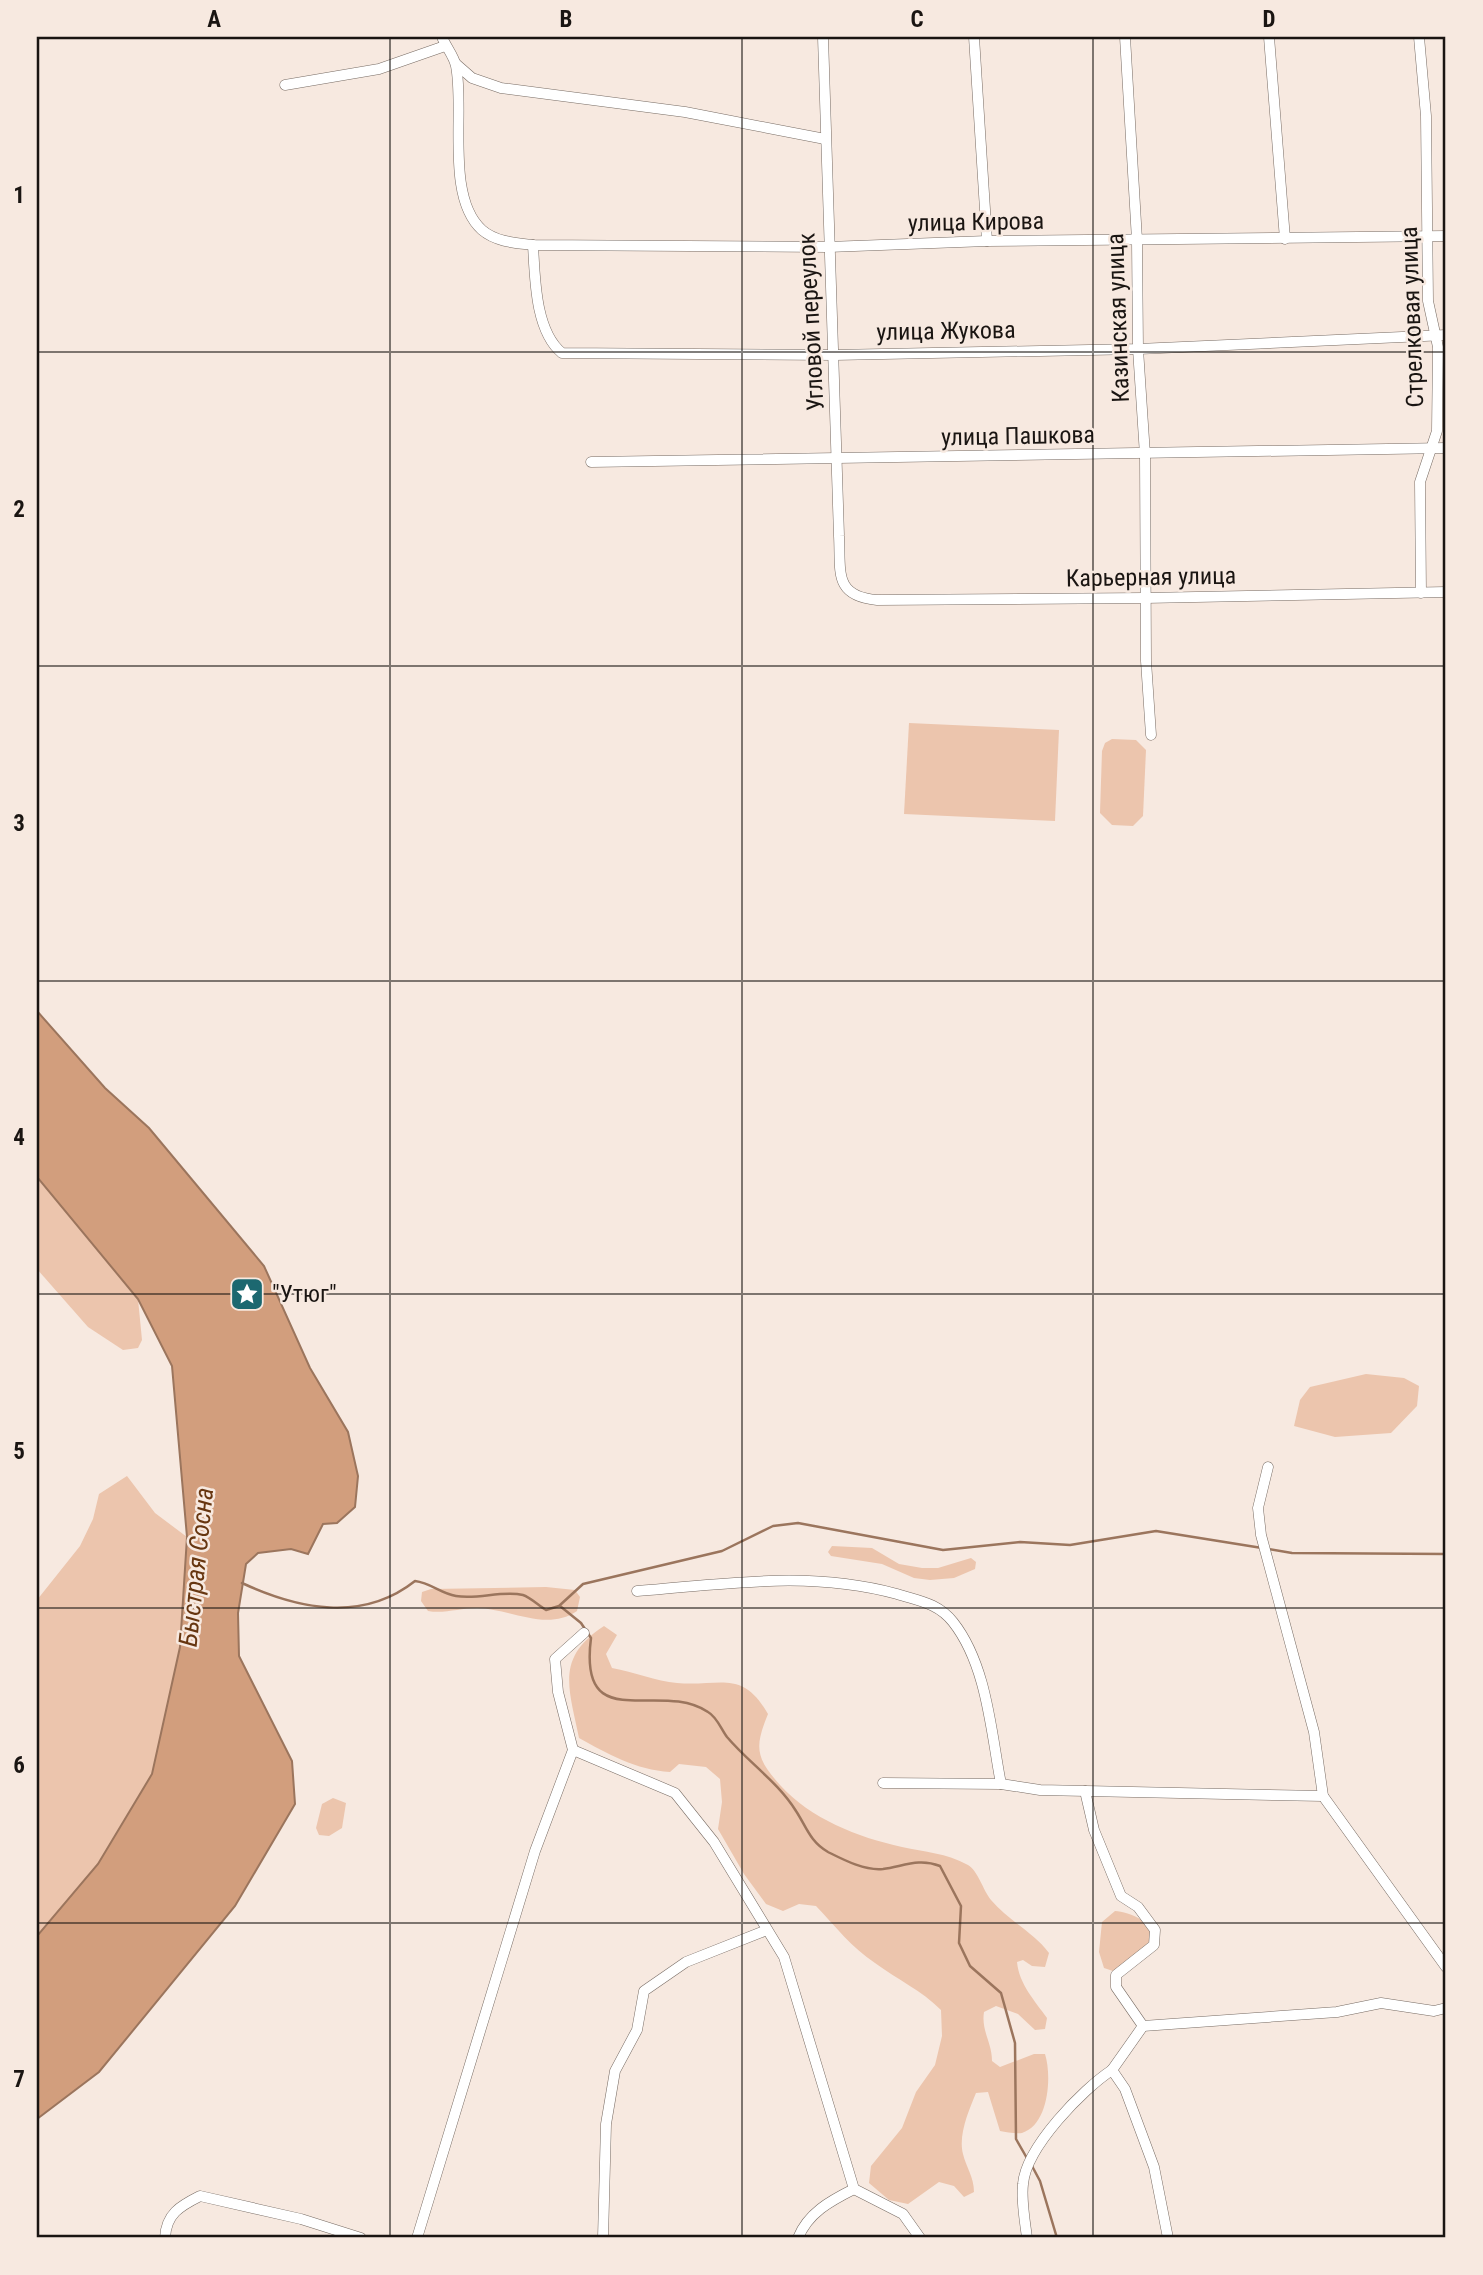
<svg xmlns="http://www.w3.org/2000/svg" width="1483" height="2275" viewBox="0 0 1483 2275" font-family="'Roboto Condensed',sans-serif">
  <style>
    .green { fill: #ecc5ad }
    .water { fill: #d29e7d; stroke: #9b755d; stroke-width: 2 }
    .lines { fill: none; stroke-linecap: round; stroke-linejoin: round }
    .stream { stroke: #9b755d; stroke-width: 2.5 }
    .minor-casing { stroke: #776b63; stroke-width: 11 }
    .minor { stroke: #fff; stroke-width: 10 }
    .grid { fill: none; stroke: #1a1512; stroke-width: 2; stroke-opacity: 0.55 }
    .labels { text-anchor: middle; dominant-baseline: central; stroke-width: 5; stroke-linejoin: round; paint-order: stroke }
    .street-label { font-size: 24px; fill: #1a1512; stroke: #f7e9e0 }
    .poi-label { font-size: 24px; fill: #1a1512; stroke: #f7e9e0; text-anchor: start }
    .water-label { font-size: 26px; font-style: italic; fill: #673610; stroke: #f7e9e0 }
    .neatline { fill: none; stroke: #1a1512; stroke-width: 2.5 }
    .grid-label { font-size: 23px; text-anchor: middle; font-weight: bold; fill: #1a1512 }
  </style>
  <rect width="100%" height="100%" fill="#f7e9e0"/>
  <g class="green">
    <path d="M 909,723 L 1059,730 L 1055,821 L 904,814 Z"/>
    <path d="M 1112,739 L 1136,740 L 1146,750 L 1143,816 L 1133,826 L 1112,825 L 1100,813 L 1102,751 L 1105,743 Z"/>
    <path d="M 37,1177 L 138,1299 L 142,1340 L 138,1348 L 123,1350 L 88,1327 L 37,1269 Z"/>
    <path d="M 1366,1374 L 1404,1378 L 1419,1386 L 1417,1406 L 1391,1433 L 1335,1437 L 1294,1426 L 1300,1400 L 1310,1387 Z"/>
    <path d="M 127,1476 L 155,1513 L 187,1537 L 180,1647 L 152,1774 L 98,1864 L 37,1936 L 37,1600 L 80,1546 L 93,1519 L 99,1494 Z"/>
    <path d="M 832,1546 L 872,1548 L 899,1564 L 922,1568 L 938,1568 L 971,1558 L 976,1562 L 975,1569 L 954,1578 L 930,1580 L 914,1578 L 882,1564 L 831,1556 L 828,1552 Z"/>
    <path d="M 546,1587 L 575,1590 L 580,1597 L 577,1611 C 546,1632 512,1609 477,1608 C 460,1608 444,1614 428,1611 L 421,1601 L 422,1592 L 431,1589 Z"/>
    <path d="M 604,1626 L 617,1635 L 606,1654 L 612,1668 C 634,1672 656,1681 677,1683 C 719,1687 742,1668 768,1714 C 754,1748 756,1758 780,1785 C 811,1819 857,1837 902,1847 C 925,1852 946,1853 968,1865 C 978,1871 983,1890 991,1900 C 1009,1921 1034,1933 1049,1953 L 1045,1967 L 1032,1966 L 1023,1960 L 1017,1962 C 1019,1984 1035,2001 1047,2018 L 1045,2029 L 1035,2030 L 1018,2014 L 996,2006 L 984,2012 C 981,2031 992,2042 992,2061 L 1000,2067 L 1034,2054 L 1045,2054 C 1052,2076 1049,2125 1022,2133 C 1016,2134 1006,2132 1000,2131 L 988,2092 L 976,2093 C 969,2110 958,2135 963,2154 C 966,2167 974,2177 974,2192 L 964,2197 L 954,2186 L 939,2182 L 908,2204 L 889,2200 L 869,2183 L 871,2166 L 902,2128 L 916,2092 L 935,2065 L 942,2036 L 941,2010 C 921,1990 898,1980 875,1963 C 852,1948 835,1926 816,1906 L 799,1904 L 783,1911 L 766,1904 L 744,1874 L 718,1829 L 722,1802 L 720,1779 L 706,1767 L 679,1764 L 670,1772 C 636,1770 608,1754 579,1738 C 569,1688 555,1658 604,1626 Z"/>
    <path d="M 333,1798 L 346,1803 L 342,1828 L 329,1836 L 319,1835 L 316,1828 L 322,1804 Z"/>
    <path d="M 1115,1911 C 1128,1912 1162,1923 1148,1943 C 1141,1953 1123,1963 1113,1971 L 1104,1968 L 1099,1952 L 1102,1922 Z"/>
  </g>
  <path class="water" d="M 37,1011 L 105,1088 L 149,1128 L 264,1266 L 310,1368 L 348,1432 L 358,1476 L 355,1507 L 337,1523 L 323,1524 L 308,1554 L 291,1549 L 258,1553 L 246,1564 L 238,1613 L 239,1656 L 292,1761 L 295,1804 L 235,1906 L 99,2072 L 37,2119 L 37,1936 L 98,1864 L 152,1774 L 180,1647 L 187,1537 L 172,1366 L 138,1299 L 37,1177 Z"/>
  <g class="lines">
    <g class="stream">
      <path d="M 1268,1549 L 1292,1553 L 1446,1554"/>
      <path d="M 242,1583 C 298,1609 362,1623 415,1581 C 431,1583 440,1593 456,1596 C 478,1600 502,1590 523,1595 C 530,1597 539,1606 546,1610 L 559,1606 L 583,1584 L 722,1551 L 773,1526 L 798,1523 L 943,1550 L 1020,1542 L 1070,1545 L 1156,1531 L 1262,1548"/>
      <path d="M 560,1606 L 581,1623 L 591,1638 C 578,1738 659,1679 708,1712 C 717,1717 721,1729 727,1737 C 749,1763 778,1782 796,1811 C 806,1826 810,1842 828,1852 C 844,1860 865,1871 883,1869 C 904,1866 919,1858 940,1866 L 961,1906 L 959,1943 L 970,1966 L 1001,1993 L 1015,2043 L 1016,2139 L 1028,2160"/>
      <path d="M 1032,2166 L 1040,2181 L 1057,2238"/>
    </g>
    <g class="minor-casing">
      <g id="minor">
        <path d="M 442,37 C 446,47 454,56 456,66 C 465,110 445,197 482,230 C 496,242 516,243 533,245 L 828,247 L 987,241 L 1446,236"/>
        <path d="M 823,37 L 839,536 C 841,571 833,596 877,600 L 1145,598 L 1446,592"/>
        <path d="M 974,37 L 987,241"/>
        <path d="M 1125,37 L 1137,240 L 1138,349 L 1145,455 L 1146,661 L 1151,735"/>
        <path d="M 1269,37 L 1285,239"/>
        <path d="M 1419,37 L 1426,116 L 1428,301 L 1438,347 L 1437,431 L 1420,482 L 1421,593"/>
        <path d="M 456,64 L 472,78 L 501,88 L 685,112 L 825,139"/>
        <path d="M 285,85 L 379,69 L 445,46"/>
        <path d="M 533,245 C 535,278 535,331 562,353 L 834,355 L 1138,349 L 1446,335"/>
        <path d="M 591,462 L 1446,448"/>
        <path d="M 1268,1467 L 1258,1508 L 1261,1535 L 1314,1732 L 1323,1796 L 1446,1967"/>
        <path d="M 637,1591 C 728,1584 808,1570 897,1594 C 919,1601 938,1603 953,1622 C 987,1665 991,1732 1001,1784"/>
        <path d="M 573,1750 L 675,1793 L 714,1842 L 784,1957 L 854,2189 L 903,2214 L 920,2238"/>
        <path d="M 883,1783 L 1001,1784 L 1040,1790 L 1323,1796"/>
        <path d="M 1085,1791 L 1094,1830 L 1121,1896 L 1138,1907 L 1155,1930 L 1154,1945 L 1116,1975 L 1116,1987 L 1143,2026 L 1112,2070 L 1125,2089 L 1154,2167 L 1168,2238"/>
        <path d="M 1143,2026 L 1337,2012 L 1381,2003 L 1434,2011 L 1446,2008"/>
        <path d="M 165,2238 C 166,2214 180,2206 200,2196 L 301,2219 L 361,2238"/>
        <path d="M 417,2238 L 535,1851 L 573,1750 L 558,1692 L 555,1659 L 584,1633"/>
        <path d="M 603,2238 L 606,2124 L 615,2071 L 637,2030 L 644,1991 L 686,1962 L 767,1930"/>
        <path d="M 798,2238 C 808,2213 830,2201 854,2189"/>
        <path d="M 1027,2238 C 1025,2221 1021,2201 1023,2184 C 1026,2147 1083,2089 1112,2070"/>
      </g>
    </g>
    <use href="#minor" class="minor"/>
  </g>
  <path class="grid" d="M 390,37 L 390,2238M 742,37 L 742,2238M 1093,37 L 1093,2238M 37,352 L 1446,352M 37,666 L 1446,666M 37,981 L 1446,981M 37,1294 L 1446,1294M 37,1608 L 1446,1608M 37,1923 L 1446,1923"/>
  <defs>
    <g id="sight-square" transform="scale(1.75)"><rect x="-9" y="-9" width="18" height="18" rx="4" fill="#1c6870" stroke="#f7e9e0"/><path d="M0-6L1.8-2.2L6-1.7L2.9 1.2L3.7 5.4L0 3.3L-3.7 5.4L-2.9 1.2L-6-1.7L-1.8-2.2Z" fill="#fff"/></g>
  </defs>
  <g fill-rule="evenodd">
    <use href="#sight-square" x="247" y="1294"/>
  </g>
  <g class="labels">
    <g class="street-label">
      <text transform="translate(976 222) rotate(-1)">улица Кирова</text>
      <text transform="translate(1412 317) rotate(-92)">Стрелковая улица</text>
      <text transform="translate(1118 318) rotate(-92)">Казинская улица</text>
      <text transform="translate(811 322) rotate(-93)">Угловой переулок</text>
      <text transform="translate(946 331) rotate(-1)">улица Жукова</text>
      <text transform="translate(1018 436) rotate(-1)">улица Пашкова</text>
      <text transform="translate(1151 577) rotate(-1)">Карьерная улица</text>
    </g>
    <g class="poi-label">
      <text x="272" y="1294">"Утюг"</text>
    </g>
    <g class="water-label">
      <text transform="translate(196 1567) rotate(-84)">Быстрая Сосна</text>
    </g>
  </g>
  <rect width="1483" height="2275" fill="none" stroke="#f7e9e0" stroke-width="77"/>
  <rect x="38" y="38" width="1406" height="2198" class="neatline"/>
  <g class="grid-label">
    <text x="214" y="27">A</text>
    <text x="566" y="27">B</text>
    <text x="917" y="27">C</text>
    <text x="1269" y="27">D</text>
    <text x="19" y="203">1</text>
    <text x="19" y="517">2</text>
    <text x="19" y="831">3</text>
    <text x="19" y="1145">4</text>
    <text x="19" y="1459">5</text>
    <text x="19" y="1773">6</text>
    <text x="19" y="2087">7</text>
  </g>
</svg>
